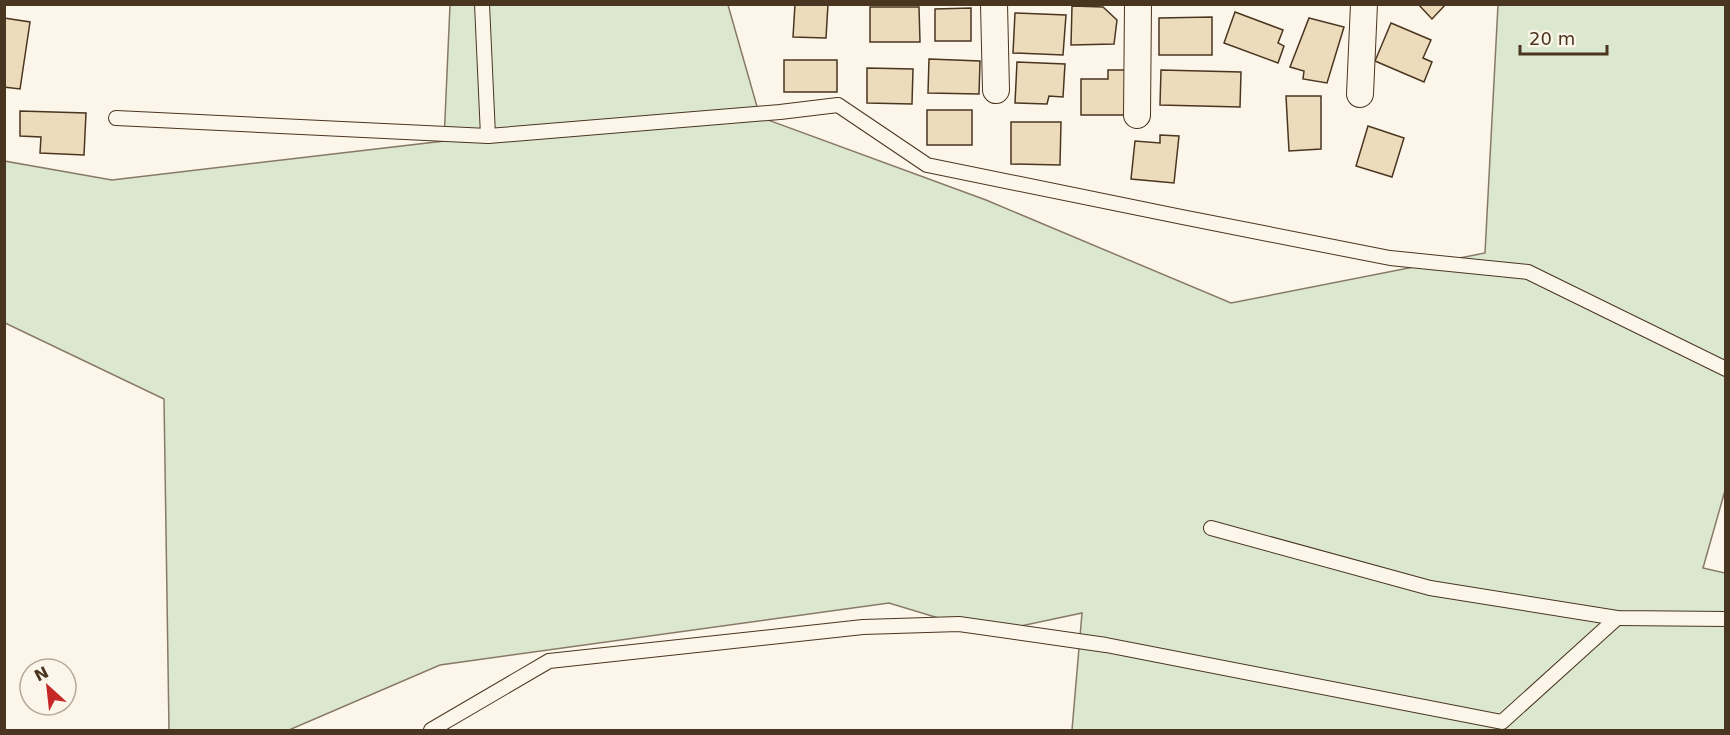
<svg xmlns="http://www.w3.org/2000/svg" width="1730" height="735" viewBox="0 0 1730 735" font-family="'DejaVu Sans',sans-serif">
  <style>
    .green { fill: #dce7d0; stroke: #887966; stroke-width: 1.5 }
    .building { fill: #ecdcbc; stroke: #4a3520; stroke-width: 1.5 }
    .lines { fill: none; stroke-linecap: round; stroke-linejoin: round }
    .lane-casing { stroke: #4a3520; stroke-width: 16 }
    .street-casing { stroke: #4a3520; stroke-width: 28 }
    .lane { stroke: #fbf6e9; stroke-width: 14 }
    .street { stroke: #fbf6e9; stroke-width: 26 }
  </style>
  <rect width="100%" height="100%" fill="#fbf6e9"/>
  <path class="green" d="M 450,5 L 728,5 L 760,117 L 986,200 L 1231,303 L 1485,253 L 1498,5 L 1725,5 L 1726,487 L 1703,568 L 1725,573 L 1725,730 L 1072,730 L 1082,613 L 988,633 L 889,603 L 440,665 L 289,730 L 169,730 L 164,399 L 5,323 L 4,161 L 112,180 L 444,141 Z"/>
  <g class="building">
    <path d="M 795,4 L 828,4 L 826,38 L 793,37 Z"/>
    <path d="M 1418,4 L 1446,4 L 1432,19 Z"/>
    <path d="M 1072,6 L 1103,7 L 1117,20 L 1114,44 L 1071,45 Z"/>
    <path d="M 870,7 L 919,7 L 920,42 L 870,42 Z"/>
    <path d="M 971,8 L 971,41 L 935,41 L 935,9 Z"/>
    <path d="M 1235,12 L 1283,30 L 1278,43 L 1284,46 L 1278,63 L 1224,43 Z"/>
    <path d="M 1015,13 L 1066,15 L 1063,55 L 1013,53 Z"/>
    <path d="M 1212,17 L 1212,55 L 1159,55 L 1159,18 Z"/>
    <path d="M 4,18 L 30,22 L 20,89 L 4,87 Z"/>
    <path d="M 1309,18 L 1344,27 L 1327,83 L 1303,79 L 1304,71 L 1290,67 Z"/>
    <path d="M 1391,23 L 1431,40 L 1423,58 L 1432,62 L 1424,82 L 1375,61 Z"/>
    <path d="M 929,59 L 980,61 L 979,94 L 928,93 Z"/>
    <rect x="784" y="60" width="53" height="32"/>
    <path d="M 1017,62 L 1065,64 L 1063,97 L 1049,96 L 1047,104 L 1015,103 Z"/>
    <path d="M 867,68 L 913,69 L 912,104 L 867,103 Z"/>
    <path d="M 1108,70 L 1127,70 L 1127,115 L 1081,115 L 1081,79 L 1108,79 Z"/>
    <path d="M 1161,70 L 1241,72 L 1240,107 L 1160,105 Z"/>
    <path d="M 1286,96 L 1321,96 L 1321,149 L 1289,151 Z"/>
    <rect x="927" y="110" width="45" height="35"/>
    <path d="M 20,111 L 86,113 L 84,155 L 40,153 L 41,137 L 20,136 Z"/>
    <path d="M 1011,122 L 1061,122 L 1060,165 L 1011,164 Z"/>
    <path d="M 1368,126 L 1404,138 L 1392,177 L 1356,166 Z"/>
    <path d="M 1160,135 L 1179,136 L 1174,183 L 1131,179 L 1135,141 L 1160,143 Z"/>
  </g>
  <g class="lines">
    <g class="lane-casing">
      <g id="lane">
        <path d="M 482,4 L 488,136"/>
        <path d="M 116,118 L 488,136 L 780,112 L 838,105 L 927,165 L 1182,217 L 1390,258 L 1528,272 L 1726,369"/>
        <path d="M 1211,528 L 1430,588 L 1617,618 L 1726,619"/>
        <path d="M 431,730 L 549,661 L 863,627 L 959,624 L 1106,645 L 1502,722 L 1617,618"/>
      </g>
    </g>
    <g class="street-casing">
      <g id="street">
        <path d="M 994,4 L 996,90"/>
        <path d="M 1360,94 L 1364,4"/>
        <path d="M 1137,115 L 1138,4"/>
      </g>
    </g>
    <use href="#lane" class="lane"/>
    <use href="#street" class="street"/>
  </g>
  <rect width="1730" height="735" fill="none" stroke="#4a3520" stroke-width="12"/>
  <g transform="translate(48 687) rotate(333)"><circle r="28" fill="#fbf6e9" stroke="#b4a999" stroke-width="1.5"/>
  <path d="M0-4.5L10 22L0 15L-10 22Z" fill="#c62828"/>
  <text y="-9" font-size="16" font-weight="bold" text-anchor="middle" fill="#4a3520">N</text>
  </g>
  <path d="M1520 45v9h87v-9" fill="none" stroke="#4a3520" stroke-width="3"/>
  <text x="1529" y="45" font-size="18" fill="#4a3520" stroke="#fbf6e9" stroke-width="4.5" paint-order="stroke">20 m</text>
</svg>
